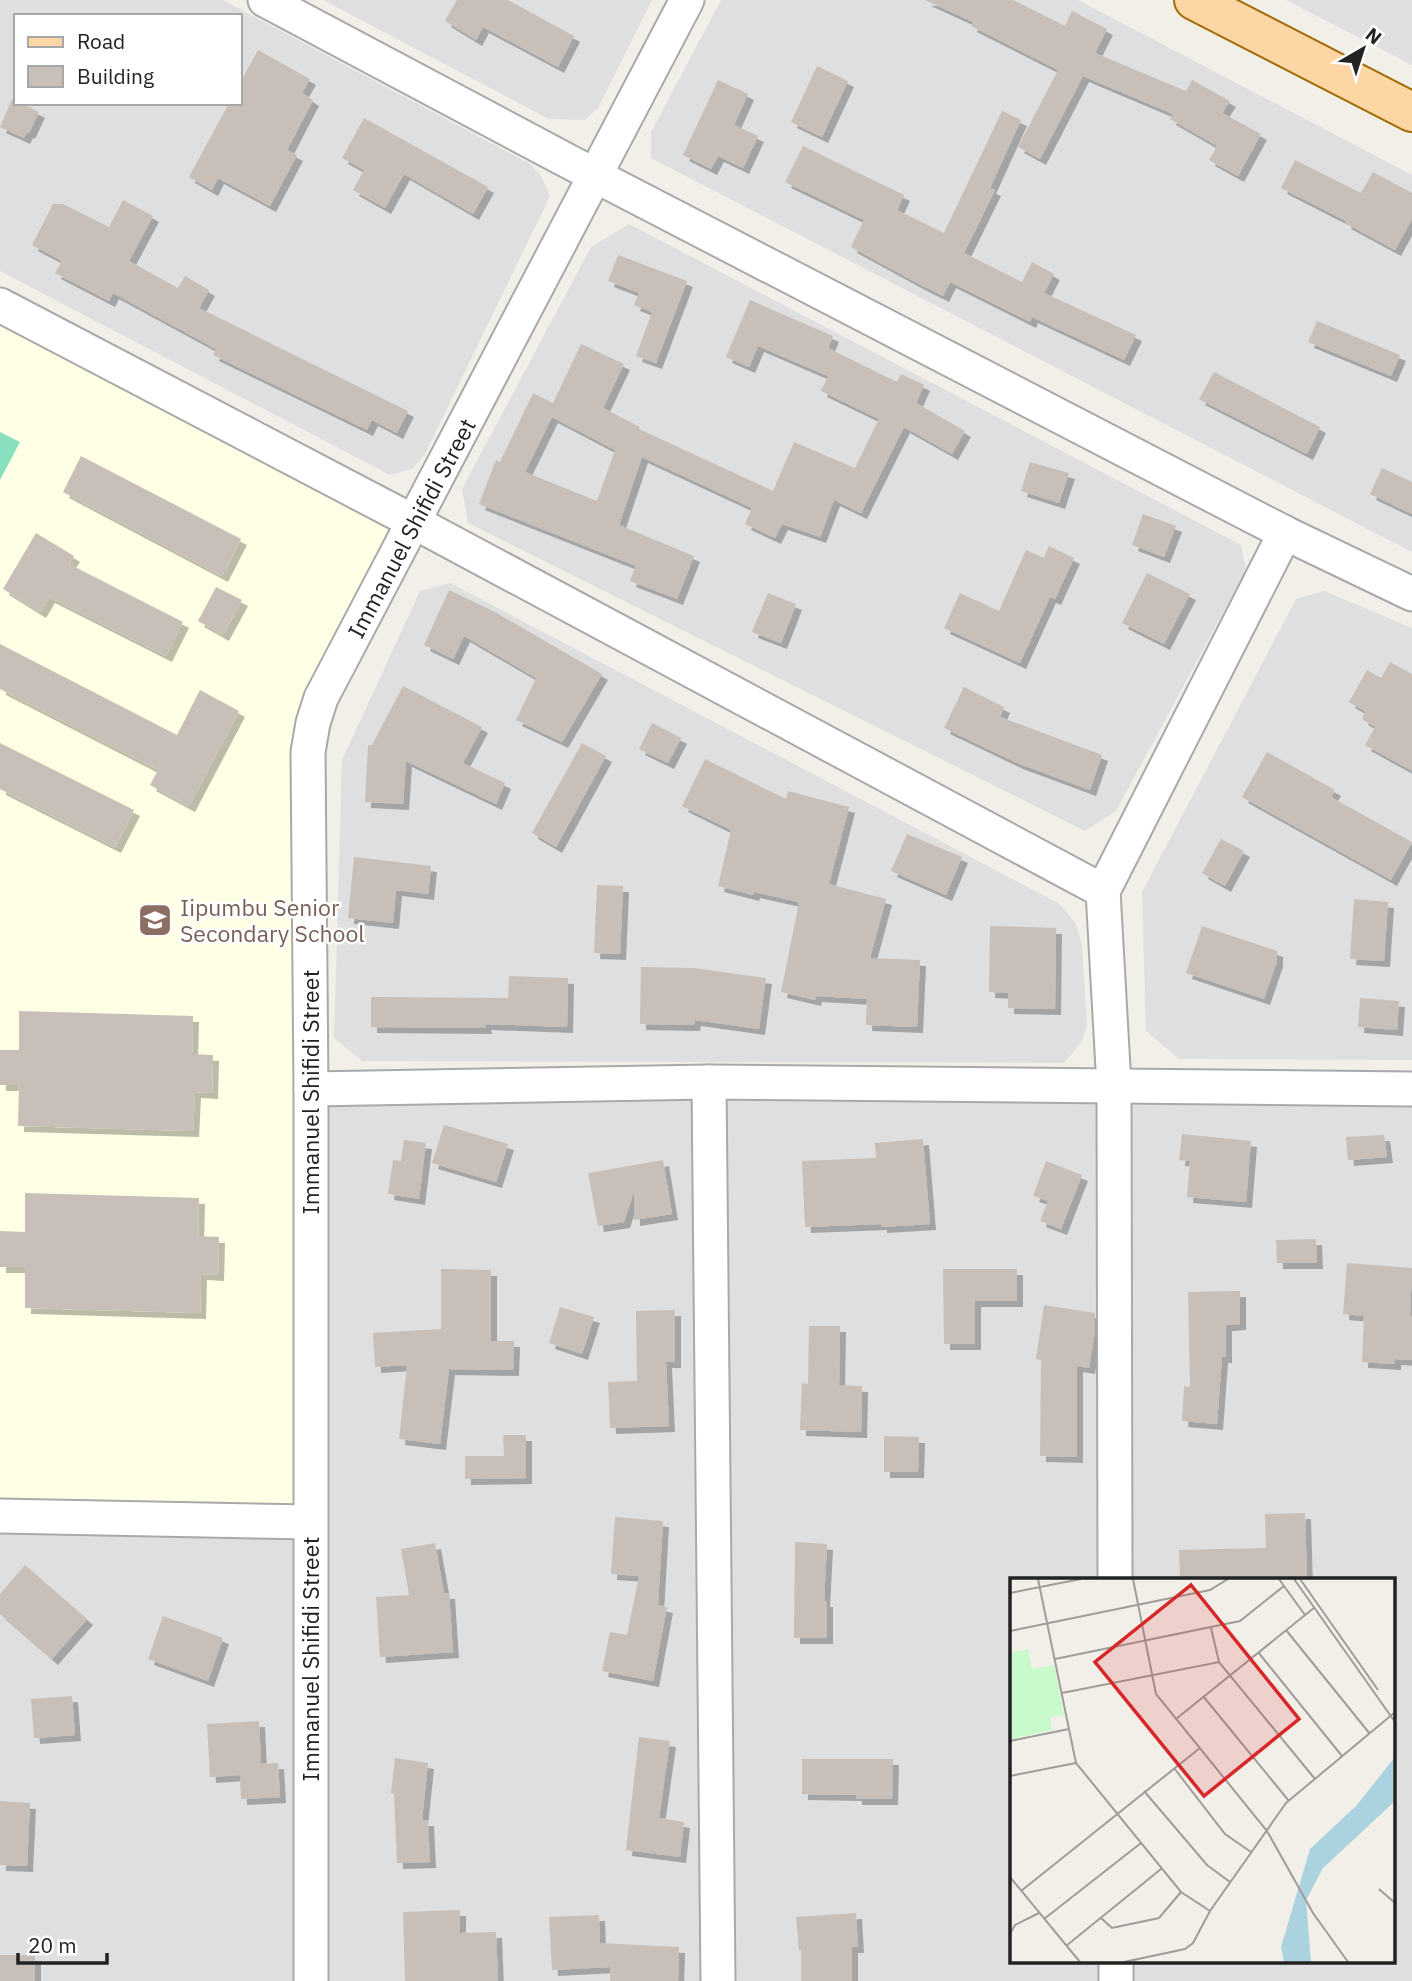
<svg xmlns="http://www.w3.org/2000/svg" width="1412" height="1981" viewBox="0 0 1412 1981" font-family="'IBM Plex Sans',sans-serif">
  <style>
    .residential { fill: #e0dfdf; fill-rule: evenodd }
    .education { fill: #ffffe5 }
    .pitch { fill: #88e0be }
    .building { fill: #c7bfb8; fill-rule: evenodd; filter: url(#shadow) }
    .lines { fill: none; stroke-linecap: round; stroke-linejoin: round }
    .street-casing { stroke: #a9a9a9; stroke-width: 37 }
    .primary-casing { stroke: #a06b00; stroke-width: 42 }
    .street { stroke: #fff; stroke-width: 33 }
    .primary { stroke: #fcd6a4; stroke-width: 38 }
    .labels { text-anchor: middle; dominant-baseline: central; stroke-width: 5; stroke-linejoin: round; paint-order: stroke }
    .street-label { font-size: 23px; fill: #222; stroke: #fff }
    .education-label { font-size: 23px; fill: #785e54; stroke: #fff; text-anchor: start }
    .inset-road { fill: none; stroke: #9f9d99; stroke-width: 2 }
    .view { fill: #d62828; fill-opacity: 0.15; stroke: #d62828; stroke-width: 3.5 }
    .inset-edge { fill: none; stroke: #222; stroke-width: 3.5 }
  </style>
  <defs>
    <filter id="shadow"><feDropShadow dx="6" dy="6" stdDeviation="0" flood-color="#0004"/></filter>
  </defs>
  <rect width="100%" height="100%" fill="#f2efe9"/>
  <g class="residential">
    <path d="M 0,0 L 223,0 L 530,164 L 541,176 L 550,196 L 424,456 L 412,469 L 390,475 L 0,271 ZM 16,16 L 240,16 L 240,103 L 16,103 Z"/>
    <path d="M 323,0 L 652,0 L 598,108 L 585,120 L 549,119 Z"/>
    <path d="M 721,0 L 1078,0 L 1412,175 L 1412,552 L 651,158 L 651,132 Z"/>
    <path d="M 1286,0 L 1412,0 L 1412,65 Z"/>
    <path d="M 629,224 L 1241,545 L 1246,570 L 1116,811 L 1085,831 L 468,523 L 462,489 L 591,247 Z"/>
    <path d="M 450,583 L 1060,904 L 1076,924 L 1082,945 L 1087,1025 L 1082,1041 L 1064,1063 L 362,1061 L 334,1038 L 342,760 L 420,591 Z"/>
    <path d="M 1324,591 L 1412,628 L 1412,1060 L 1179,1059 L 1146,1031 L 1142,892 L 1296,599 Z"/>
    <path d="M 311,1089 L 1412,1089 L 1412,1981 L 0,1981 L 0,1516 ZM 1011,1580 L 1393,1580 L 1393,1962 L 1011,1962 Z"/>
  </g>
  <path class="education" d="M 0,305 L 414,522 L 321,698 L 310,1522 L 0,1516 Z"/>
  <path class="pitch" d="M 0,432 L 20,442 L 0,480 Z"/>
  <g class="building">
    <path d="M 457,0 L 508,0 L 574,36 L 558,67 L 483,27 L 476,40 L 445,21 Z"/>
    <path d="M 925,0 L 1013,0 L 1065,26 L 1072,11 L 1107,29 L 1095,53 L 1186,91 L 1192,80 L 1230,101 L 1222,113 L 1261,134 L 1238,176 L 1209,160 L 1217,146 L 1170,119 L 1173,114 L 1083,76 L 1040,159 L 1018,147 L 1058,70 L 971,26 L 973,22 Z"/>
    <path d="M 258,50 L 310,79 L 302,93 L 313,100 L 287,150 L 297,155 L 270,206 L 218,178 L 212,190 L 189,177 L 229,103 L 240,103 L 240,83 Z"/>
    <path d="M 817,66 L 848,81 L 822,137 L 791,122 Z"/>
    <path d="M 718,80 L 748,94 L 734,125 L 758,136 L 743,168 L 718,156 L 711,169 L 683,155 Z"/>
    <path d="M 12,99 L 16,103 L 21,103 L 39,112 L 29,133 L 27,132 L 24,138 L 0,127 Z"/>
    <path d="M 1002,111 L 1021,120 L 990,188 L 995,190 L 964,253 L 1022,282 L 1032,262 L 1054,274 L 1044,293 L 1136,335 L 1124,360 L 1032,317 L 1030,322 L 950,282 L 943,296 L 919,284 L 851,247 L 864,220 L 785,182 L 803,146 L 904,195 L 897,210 L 944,233 Z"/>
    <path d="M 364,118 L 488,187 L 473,214 L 404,174 L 385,208 L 353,190 L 364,170 L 342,158 Z"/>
    <path d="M 1295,160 L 1361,193 L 1373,172 L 1412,193 L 1412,219 L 1395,250 L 1345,223 L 1346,221 L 1281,188 Z"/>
    <path d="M 123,200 L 153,216 L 129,261 L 178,288 L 185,276 L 209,290 L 199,308 L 408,411 L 397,433 L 372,420 L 367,430 L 213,355 L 216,349 L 113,293 L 109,301 L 55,273 L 62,261 L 32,245 L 53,204 L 63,204 L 109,227 Z"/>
    <path d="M 618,255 L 687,281 L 656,363 L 636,356 L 652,312 L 634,305 L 639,293 L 608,281 Z"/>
    <path d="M 750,300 L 833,336 L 828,348 L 897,382 L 901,374 L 924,385 L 916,403 L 965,431 L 952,454 L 904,427 L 861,513 L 834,500 L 820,537 L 782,524 L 775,538 L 745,524 L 752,508 L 642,457 L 619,525 L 694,556 L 677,599 L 630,581 L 636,566 L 479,504 L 496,460 L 500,462 L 533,393 L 553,403 L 581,344 L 624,364 L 603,408 L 640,427 L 639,429 L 773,491 L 794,442 L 855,468 L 879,419 L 821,391 L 828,376 L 758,346 L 749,367 L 726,357 ZM 552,417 L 615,450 L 597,501 L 525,472 Z"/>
    <path d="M 1317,321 L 1400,355 L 1391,376 L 1308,342 Z"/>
    <path d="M 1214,372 L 1320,427 L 1307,454 L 1199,399 Z"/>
    <path d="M 81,456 L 241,539 L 222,576 L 63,492 Z"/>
    <path d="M 1030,462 L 1069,473 L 1059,503 L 1021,491 Z"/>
    <path d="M 1382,468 L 1412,482 L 1412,514 L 1370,494 Z"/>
    <path d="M 1143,514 L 1176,526 L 1164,557 L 1132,545 Z"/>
    <path d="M 36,533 L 74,556 L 69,564 L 183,622 L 166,656 L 49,597 L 40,612 L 3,589 Z"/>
    <path d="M 1049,546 L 1074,558 L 1055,599 L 1050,597 L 1020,663 L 944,628 L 960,593 L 999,611 L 1026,550 L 1044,558 Z"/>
    <path d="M 1147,573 L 1190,594 L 1164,644 L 1122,623 Z"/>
    <path d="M 216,587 L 242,600 L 223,635 L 198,621 Z"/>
    <path d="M 449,590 L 493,611 L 602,674 L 562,742 L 516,720 L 536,678 L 464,636 L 453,659 L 424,645 Z"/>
    <path d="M 768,593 L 796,604 L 781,643 L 752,632 Z"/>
    <path d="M 0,644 L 177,735 L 200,690 L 239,711 L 189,806 L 150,785 L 158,770 L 0,689 Z"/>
    <path d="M 1390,662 L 1412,674 L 1412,771 L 1365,745 L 1375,727 L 1362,719 L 1366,712 L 1349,702 L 1367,670 L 1381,678 Z"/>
    <path d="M 403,686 L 482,727 L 463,763 L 505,783 L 496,804 L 406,761 L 403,804 L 365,802 L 368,745 L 372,745 Z"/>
    <path d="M 964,687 L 1004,707 L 1000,717 L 1102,755 L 1090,790 L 1017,763 L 944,728 Z"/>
    <path d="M 652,723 L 681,738 L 668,763 L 639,749 Z"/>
    <path d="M 0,743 L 134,810 L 115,847 L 0,789 Z"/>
    <path d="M 582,743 L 606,756 L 556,847 L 532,833 Z"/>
    <path d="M 1267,752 L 1335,790 L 1331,797 L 1412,842 L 1391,880 L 1242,797 Z"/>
    <path d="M 705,759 L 786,799 L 788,791 L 849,807 L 829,884 L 886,899 L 870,958 L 920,960 L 917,1027 L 866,1025 L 867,999 L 816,996 L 815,1000 L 781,992 L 799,902 L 754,892 L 753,895 L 718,886 L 731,830 L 682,806 Z"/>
    <path d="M 907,834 L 962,857 L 946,895 L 891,871 Z"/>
    <path d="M 1221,839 L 1244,851 L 1225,886 L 1202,873 Z"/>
    <path d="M 354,857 L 431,866 L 428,894 L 396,890 L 393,923 L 348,918 Z"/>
    <path d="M 597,885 L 623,886 L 620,954 L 594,953 Z"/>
    <path d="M 1354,899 L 1388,902 L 1384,961 L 1350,959 Z"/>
    <path d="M 990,926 L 1056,928 L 1055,1009 L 1008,1008 L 1008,993 L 989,992 Z"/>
    <path d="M 1202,926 L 1277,951 L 1277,961 L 1264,999 L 1186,973 Z"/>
    <path d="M 641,967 L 694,968 L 766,978 L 759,1029 L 695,1020 L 694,1025 L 640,1024 Z"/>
    <path d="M 509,976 L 568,978 L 567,1027 L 485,1024 L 486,1028 L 371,1027 L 371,997 L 508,998 Z"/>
    <path d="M 1360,998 L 1399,1001 L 1397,1030 L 1358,1027 Z"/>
    <path d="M 19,1011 L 193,1016 L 192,1054 L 213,1055 L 212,1093 L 195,1092 L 193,1131 L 18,1126 L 19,1085 L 0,1085 L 0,1050 L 19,1050 Z"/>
    <path d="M 444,1125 L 508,1144 L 496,1182 L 432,1163 Z"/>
    <path d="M 1182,1134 L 1251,1141 L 1246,1202 L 1187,1197 L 1190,1161 L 1179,1160 Z"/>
    <path d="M 1384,1135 L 1387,1157 L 1348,1160 L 1346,1137 Z"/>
    <path d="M 923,1139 L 930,1224 L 881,1227 L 881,1224 L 805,1227 L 802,1161 L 876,1158 L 875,1143 Z"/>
    <path d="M 404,1140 L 426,1143 L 419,1199 L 388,1194 L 393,1160 L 401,1161 Z"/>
    <path d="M 663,1160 L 672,1214 L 634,1220 L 634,1191 L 624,1222 L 598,1226 L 588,1173 Z"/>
    <path d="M 1046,1161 L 1082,1175 L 1061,1229 L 1040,1221 L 1048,1201 L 1033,1196 Z"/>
    <path d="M 25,1193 L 199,1198 L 198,1236 L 219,1237 L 218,1275 L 201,1274 L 200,1313 L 25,1308 L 25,1267 L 0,1267 L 0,1231 L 25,1232 Z"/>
    <path d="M 1316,1239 L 1317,1263 L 1277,1263 L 1276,1240 Z"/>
    <path d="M 1347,1263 L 1412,1268 L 1410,1316 L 1412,1316 L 1412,1360 L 1395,1359 L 1395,1364 L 1362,1362 L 1364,1316 L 1343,1314 Z"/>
    <path d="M 441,1269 L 491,1270 L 491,1341 L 514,1341 L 513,1370 L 449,1369 L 440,1444 L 399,1439 L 407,1365 L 375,1367 L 373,1333 L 441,1329 Z"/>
    <path d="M 943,1269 L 1017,1269 L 1017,1301 L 975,1301 L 975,1344 L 944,1344 Z"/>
    <path d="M 1240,1291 L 1240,1324 L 1226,1325 L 1226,1357 L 1222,1357 L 1217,1424 L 1182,1421 L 1184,1386 L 1190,1387 L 1188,1292 Z"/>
    <path d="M 1044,1305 L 1095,1313 L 1095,1331 L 1089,1368 L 1077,1366 L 1077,1457 L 1040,1456 L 1041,1360 L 1036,1359 Z"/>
    <path d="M 560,1307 L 594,1317 L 582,1354 L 549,1343 Z"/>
    <path d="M 675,1310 L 675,1362 L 666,1362 L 669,1426 L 610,1428 L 608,1382 L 637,1381 L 636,1311 Z"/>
    <path d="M 809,1326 L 840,1326 L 839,1385 L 862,1386 L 861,1432 L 800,1430 L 802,1383 L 808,1384 Z"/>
    <path d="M 503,1435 L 526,1435 L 526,1478 L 465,1479 L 465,1456 L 504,1456 Z"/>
    <path d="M 884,1436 L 919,1437 L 918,1472 L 884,1472 Z"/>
    <path d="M 1305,1513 L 1307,1580 L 1180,1580 L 1179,1550 L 1266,1548 L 1265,1514 Z"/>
    <path d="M 615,1517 L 663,1521 L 658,1605 L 667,1607 L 653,1681 L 602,1671 L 610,1632 L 627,1635 L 639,1576 L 611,1574 Z"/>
    <path d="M 795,1542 L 827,1544 L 824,1601 L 827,1601 L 827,1638 L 794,1638 Z"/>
    <path d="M 435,1543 L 444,1593 L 449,1593 L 453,1652 L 380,1657 L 376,1597 L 409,1595 L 401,1549 Z"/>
    <path d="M 25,1565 L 87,1619 L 52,1659 L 0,1614 L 0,1594 Z"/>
    <path d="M 163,1616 L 223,1638 L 208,1681 L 148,1659 Z"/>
    <path d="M 72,1696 L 75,1735 L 34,1738 L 31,1699 Z"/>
    <path d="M 259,1721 L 261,1764 L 278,1763 L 280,1797 L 241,1799 L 240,1775 L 210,1777 L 207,1724 Z"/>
    <path d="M 639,1737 L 670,1741 L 659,1818 L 684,1822 L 680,1857 L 626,1850 Z"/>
    <path d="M 395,1758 L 428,1763 L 422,1820 L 428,1820 L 430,1862 L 397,1863 L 394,1794 L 391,1793 Z"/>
    <path d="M 802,1759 L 893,1759 L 892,1799 L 856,1799 L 856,1795 L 802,1794 Z"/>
    <path d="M 0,1801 L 30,1803 L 27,1866 L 0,1865 Z"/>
    <path d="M 460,1910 L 460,1933 L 496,1932 L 498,1981 L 405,1981 L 403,1912 Z"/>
    <path d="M 856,1913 L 858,1947 L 852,1947 L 852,1981 L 801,1981 L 801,1950 L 799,1950 L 796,1917 Z"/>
    <path d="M 599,1915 L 600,1943 L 679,1947 L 678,1981 L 610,1981 L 610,1967 L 552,1970 L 549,1917 Z"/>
    <rect x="0" y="1955" width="35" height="26"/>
  </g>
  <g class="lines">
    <g class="street-casing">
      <g id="street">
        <path d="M 265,0 L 596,176 L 1285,533 L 1412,594"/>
        <path d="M 0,305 L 414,522 L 1103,891 L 1114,1086 L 1115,1580"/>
        <path d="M 1103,891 L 1285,533"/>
        <path d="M 709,1082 L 718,1981"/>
        <path d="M 311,1089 L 709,1082 L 1412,1089"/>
        <path d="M 0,1516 L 310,1522"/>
        <path d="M 1116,1962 L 1116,1981"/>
        <path d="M 311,1981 L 311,1089 L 308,752 L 313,723 L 321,698 L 687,0"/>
      </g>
    </g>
    <g class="primary-casing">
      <path id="primary" d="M 1194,0 L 1412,112"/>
    </g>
    <use href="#street" class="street"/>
    <use href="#primary" class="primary"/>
  </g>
  <defs>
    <g id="school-square" transform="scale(1.75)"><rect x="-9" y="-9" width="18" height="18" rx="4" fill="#8d6e63" stroke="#fff"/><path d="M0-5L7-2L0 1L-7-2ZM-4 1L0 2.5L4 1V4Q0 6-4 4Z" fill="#fff"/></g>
  </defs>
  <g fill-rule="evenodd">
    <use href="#school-square" x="155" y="920"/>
  </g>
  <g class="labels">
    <g class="street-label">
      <text transform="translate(411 528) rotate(-62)">Immanuel Shifidi Street</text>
      <text transform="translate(310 1092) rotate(-90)">Immanuel Shifidi Street</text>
      <text transform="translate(310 1659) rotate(-90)">Immanuel Shifidi Street</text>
    </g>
    <g class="education-label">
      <text x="180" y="907">Iipumbu Senior<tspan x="180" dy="26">Secondary School</tspan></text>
    </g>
  </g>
  <g transform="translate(1010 1578)">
    <rect width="385" height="385" fill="#f2efe9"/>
    <path d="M 18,71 L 22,91 L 44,87 L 54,137 L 40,140 L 42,152 L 0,161 L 0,75 Z" fill="#c8facc"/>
    <path d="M 385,179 L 385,223 L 313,290 L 296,322 L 301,384 L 274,384 L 271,369 L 300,271 L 346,228 Z" fill="#aad3df"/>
    <path class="inset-road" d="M 28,1 L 66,185 L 171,314 L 200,333M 123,1 L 146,116 L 257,253 L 303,335 L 338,384M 284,1 L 385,144M 290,1 L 368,112M 274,8 L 295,37M 0,15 L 71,1M 201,50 L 209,84M 276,52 L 360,156M 0,53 L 200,12 L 218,1M 248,74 L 332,178M 45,81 L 230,43 L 274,8 L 269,1M 52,115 L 209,84 L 305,201M 193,118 L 279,223M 166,141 L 305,29M 0,163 L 59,151M 164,190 L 215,256 L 241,274M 0,198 L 66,185M 134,213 L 197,287 L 220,304M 0,299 L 70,384M 369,311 L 385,325M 11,313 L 190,170M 91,340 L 102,350 L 149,340 L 171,314M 34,341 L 131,265M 1,354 L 5,347 L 29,335M 56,368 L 151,291M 114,384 L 175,371 L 183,365 L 200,333 L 276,225 L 384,135"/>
    <path class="view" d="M 181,7 L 289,141 L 194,218 L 85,84 Z"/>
    <rect width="385" height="385" class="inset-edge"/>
  </g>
  <rect x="14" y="14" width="228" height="91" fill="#ffffff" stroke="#a7a7a7" stroke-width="2"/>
  <rect x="28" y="37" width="35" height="10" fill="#fcd6a4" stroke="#a7a7a7" stroke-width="2"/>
  <text x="77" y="49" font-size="21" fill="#222222">Road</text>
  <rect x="28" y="66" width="35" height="21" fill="#c7bfb8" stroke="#a7a7a7" stroke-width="2"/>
  <text x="77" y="84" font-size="21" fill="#222222">Building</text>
  <g transform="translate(1363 49) rotate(39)" stroke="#ffffff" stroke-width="5" paint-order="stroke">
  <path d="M0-5L12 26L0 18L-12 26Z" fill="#222222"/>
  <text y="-10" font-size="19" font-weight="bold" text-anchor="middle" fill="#222222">N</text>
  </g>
  <path d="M18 1953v10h89v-10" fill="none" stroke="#222222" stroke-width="3.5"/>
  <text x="28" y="1953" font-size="21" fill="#222222" stroke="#ffffff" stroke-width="5" paint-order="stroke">20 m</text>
</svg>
